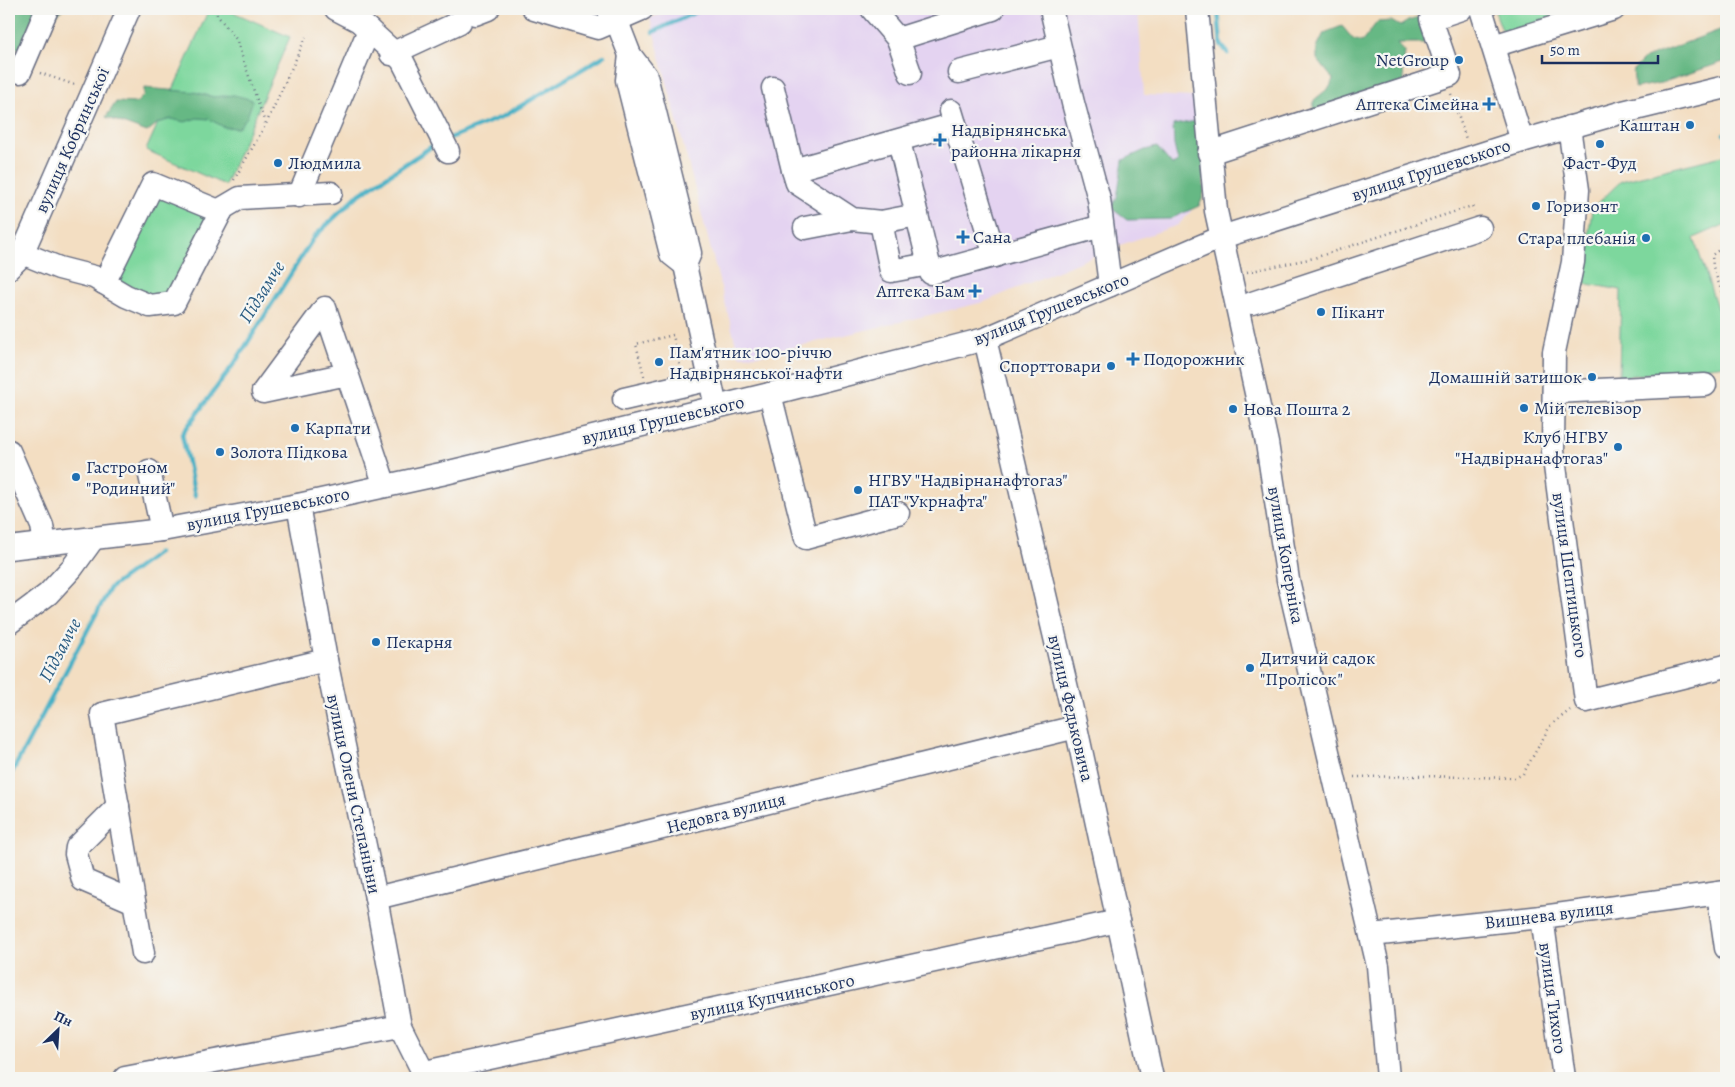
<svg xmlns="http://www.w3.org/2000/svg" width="1735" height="1087" viewBox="0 0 1735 1087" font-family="Alegreya,serif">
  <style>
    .built { fill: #e4d3f1 }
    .green { fill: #7dd79d; stroke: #4c837e }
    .forest { fill: #66b884; stroke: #407471 }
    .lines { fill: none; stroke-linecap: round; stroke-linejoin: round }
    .stream { stroke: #46b0c5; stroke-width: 4.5 }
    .minor-casing { stroke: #676c81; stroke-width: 25 }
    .path { stroke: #676c81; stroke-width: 2.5; stroke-dasharray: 1 4; stroke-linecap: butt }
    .minor { stroke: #fff; stroke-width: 22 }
    .poi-dot { fill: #1f6fb2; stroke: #f6f6f2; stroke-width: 2 }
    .labels { text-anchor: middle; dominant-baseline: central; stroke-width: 4.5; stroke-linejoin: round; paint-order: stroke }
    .poi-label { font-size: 18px; fill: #1b2f5e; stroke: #f6f6f2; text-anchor: start }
    .street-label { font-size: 18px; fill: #1b2f5e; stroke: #f6f6f2 }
    .water-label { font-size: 19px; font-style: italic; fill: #2a5c82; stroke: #f6f6f2 }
  </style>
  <rect width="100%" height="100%" fill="#f6f6f2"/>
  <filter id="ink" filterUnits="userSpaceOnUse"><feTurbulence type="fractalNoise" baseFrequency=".02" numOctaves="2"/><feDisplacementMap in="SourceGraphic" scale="10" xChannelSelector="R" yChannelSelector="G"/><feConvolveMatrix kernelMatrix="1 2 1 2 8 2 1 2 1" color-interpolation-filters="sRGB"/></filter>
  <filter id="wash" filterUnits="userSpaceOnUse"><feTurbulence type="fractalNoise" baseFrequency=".0096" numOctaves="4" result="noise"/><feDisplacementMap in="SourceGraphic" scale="20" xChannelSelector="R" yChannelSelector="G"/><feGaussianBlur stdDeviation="1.12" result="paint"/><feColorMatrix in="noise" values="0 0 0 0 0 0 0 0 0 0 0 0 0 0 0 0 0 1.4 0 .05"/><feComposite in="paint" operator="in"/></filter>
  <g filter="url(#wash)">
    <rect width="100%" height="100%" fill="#f3dec2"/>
    <path class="built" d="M 678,9 L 1138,9 L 1144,95 L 1194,97 L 1200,184 L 1193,209 L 1178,225 L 1117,246 L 984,302 L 761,355 L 739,356 L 650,18 Z"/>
    <g class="green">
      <path d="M 209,9 L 226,9 L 290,37 L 225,185 L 146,150 Z"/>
      <path d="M 1494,9 L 1577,9 L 1503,33 Z"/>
      <path d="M 1726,155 L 1726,224 L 1694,238 L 1726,335 L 1726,365 L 1619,377 L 1621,290 L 1582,283 L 1592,209 L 1621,181 Z"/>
      <path d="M 157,194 L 210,217 L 170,295 L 158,298 L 113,279 Z"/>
    </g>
    <g class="forest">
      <path d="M 9,9 L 63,9 L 24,48 L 9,48 Z"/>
      <path d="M 1432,14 L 1428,43 L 1397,43 L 1405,52 L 1403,71 L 1405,86 L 1313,116 L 1314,100 L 1330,87 L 1333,79 L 1317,59 L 1317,47 L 1324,33 L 1342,26 L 1353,39 L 1362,42 L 1377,22 L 1391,21 L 1400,26 L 1408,21 Z"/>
      <path d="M 1725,28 L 1726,61 L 1661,83 L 1635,88 L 1633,70 L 1645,58 Z"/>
      <path d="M 144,88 L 194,92 L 214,97 L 234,95 L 253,100 L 247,117 L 238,128 L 224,127 L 209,119 L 197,118 L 185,122 L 171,119 L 158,123 L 147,132 L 106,117 L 116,102 L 136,103 L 144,95 Z"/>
      <path d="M 1202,120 L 1204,193 L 1199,206 L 1170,219 L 1127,220 L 1111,208 L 1117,197 L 1123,160 L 1145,150 L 1157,147 L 1172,165 L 1178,162 L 1174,145 L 1173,125 Z"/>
    </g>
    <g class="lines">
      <g class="stream">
        <path d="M 1218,9 L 1221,45 L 1228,53"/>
        <path d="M 653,32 L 702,9"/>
        <path d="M 1724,134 L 1726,135"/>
        <path d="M 450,138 L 504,116 L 604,56"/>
        <path d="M 195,496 L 182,434 L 236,361 L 314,237 L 357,196 L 434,145"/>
        <path d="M 9,778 L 110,588 L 158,553"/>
      </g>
    </g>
  </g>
  <g filter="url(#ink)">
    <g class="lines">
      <g class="minor-casing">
        <g id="minor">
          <path d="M 336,9 L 359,21 L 402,60 L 448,151"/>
          <path d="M 534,9 L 598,28 L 642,9"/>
          <path d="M 608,9 L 616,19 L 630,55 L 646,76 L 690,253 L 685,265 L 716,407"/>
          <path d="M 872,9 L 898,39 L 910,73"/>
          <path d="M 1051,9 L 1073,103 L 1099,199 L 1110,285"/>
          <path d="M 1197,9 L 1216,211 L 1267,443 L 1288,580 L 1378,966 L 1388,1078"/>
          <path d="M 1481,9 L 1522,141"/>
          <path d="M 475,14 L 488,9"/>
          <path d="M 898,39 L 993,9"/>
          <path d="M 1493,46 L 1614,9"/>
          <path d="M 391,54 L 460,22"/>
          <path d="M 630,55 L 627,80 L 671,254 L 685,265"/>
          <path d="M 20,72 L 47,9"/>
          <path d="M 959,72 L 1059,46"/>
          <path d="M 773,88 L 793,170 L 955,124"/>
          <path d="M 951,111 L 995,256"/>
          <path d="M 1569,127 L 1578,190 L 1573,262 L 1554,352 L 1553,451 L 1586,701 L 1726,666"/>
          <path d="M 899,141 L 931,273 L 1102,226"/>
          <path d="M 1209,153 L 1450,75 L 1431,19 L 1461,9"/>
          <path d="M 793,170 L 797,183 L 852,219 L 881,222 L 917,215"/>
          <path d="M 299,196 L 369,30"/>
          <path d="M 881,222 L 891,271 L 929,264"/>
          <path d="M 805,228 L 852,219"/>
          <path d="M 22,253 L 59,268 L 94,277 L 126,296 L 150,306 L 174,303 L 223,208 L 240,198 L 331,193"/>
          <path d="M 9,268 L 21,256 L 129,9"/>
          <path d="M 104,283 L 153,184 L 221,212"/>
          <path d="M 1252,303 L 1480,228"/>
          <path d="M 985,339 L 1076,727 L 1152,1078"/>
          <path d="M 347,374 L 263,392 L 325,308 L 385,486"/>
          <path d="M 1554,392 L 1705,385"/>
          <path d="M 770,394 L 806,538 L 898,513"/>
          <path d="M 624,399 L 711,379"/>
          <path d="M 9,451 L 42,526 L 45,544"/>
          <path d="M 149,471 L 162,530"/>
          <path d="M 298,505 L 326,660 L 376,898 L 400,1026 L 426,1078"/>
          <path d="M 9,548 L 162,530 L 298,505 L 441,474 L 770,394 L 985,339 L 1222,237 L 1522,141 L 1623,112 L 1726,87"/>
          <path d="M 9,623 L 48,594 L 72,568 L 93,539"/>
          <path d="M 118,806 L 77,847 L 76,854 L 83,880 L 134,902"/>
          <path d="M 1718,893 L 1726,948"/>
          <path d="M 376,898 L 1076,727"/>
          <path d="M 1542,917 L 1564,1078"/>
          <path d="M 1371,935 L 1542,917 L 1726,892"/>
          <path d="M 143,953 L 102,714 L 326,660"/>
          <path d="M 425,1072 L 1118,921"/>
          <path d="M 125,1078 L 400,1026"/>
        </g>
      </g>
      <g class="path">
        <path d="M 216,9 L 217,15 L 236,39 L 265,123"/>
        <path d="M 40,73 L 75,85"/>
        <path d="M 1451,94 L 1466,139"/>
        <path d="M 234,180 L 266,124 L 306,37"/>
        <path d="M 1726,245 L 1712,255 L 1713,267 L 1726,303"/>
        <path d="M 1247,272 L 1314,258 L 1472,206 L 1474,211"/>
        <path d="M 644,376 L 636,344 L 673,335 L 680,368"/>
        <path d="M 1354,777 L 1420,776 L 1515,778 L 1523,774 L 1550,726 L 1570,710"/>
      </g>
      <use href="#minor" class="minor"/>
    </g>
  </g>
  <g class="poi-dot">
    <circle cx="1459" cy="60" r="5"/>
    <path d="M1486.5 96.5h5v5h5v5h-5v5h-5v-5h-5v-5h5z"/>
    <circle cx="1690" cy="125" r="5"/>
    <path d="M937.5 132.5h5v5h5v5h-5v5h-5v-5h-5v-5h5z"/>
    <circle cx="1600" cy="144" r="5"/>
    <circle cx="278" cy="163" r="5"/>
    <circle cx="1536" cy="206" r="5"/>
    <path d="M960.5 229.5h5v5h5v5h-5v5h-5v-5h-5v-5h5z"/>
    <circle cx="1646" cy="238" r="5"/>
    <path d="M972.5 283.5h5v5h5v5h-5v5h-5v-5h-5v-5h5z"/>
    <circle cx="1321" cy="312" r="5"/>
    <path d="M1130.5 351.5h5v5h5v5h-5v5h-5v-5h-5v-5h5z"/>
    <circle cx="659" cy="362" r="5"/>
    <circle cx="1111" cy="366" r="5"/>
    <circle cx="1592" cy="377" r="5"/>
    <circle cx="1524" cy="408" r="5"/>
    <circle cx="1233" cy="409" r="5"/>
    <circle cx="295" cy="428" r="5"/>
    <circle cx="1618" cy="447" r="5"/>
    <circle cx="220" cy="452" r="5"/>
    <circle cx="76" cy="477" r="5"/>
    <circle cx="858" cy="490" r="5"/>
    <circle cx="376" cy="642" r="5"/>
    <circle cx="1250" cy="668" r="5"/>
  </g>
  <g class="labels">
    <g class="poi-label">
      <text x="1449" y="60" text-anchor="end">NetGroup</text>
      <text x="1479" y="104" text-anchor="end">Аптека Сімейна</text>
      <text x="1680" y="125" text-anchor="end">Каштан</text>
      <text x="951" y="130">Надвірнянська<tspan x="951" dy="21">районна лікарня</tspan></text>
      <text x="288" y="163">Людмила</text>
      <text x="1600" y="163" text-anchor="middle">Фаст-Фуд</text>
      <text x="1546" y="206">Горизонт</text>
      <text x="973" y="237">Сана</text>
      <text x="1636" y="238" text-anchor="end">Стара плебанія</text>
      <text x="965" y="291" text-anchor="end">Аптека Бам</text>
      <text x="1331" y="312">Пікант</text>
      <text x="669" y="352">Пам'ятник 100-річчю<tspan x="669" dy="21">Надвірнянської нафти</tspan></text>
      <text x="1143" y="359">Подорожник</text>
      <text x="1101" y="366" text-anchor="end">Спорттовари</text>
      <text x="1582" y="377" text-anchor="end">Домашній затишок</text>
      <text x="1534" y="408">Мій телевізор</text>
      <text x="1243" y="409">Нова Пошта 2</text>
      <text x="305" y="428">Карпати</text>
      <text x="1608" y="437" text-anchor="end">Клуб НГВУ<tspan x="1608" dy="21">"Надвірнанафтогаз"</tspan></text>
      <text x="230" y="452">Золота Підкова</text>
      <text x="86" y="467">Гастроном<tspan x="86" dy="21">"Родинний"</tspan></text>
      <text x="868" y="480">НГВУ "Надвірнанафтогаз"<tspan x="868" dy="21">ПАТ "Укрнафта"</tspan></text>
      <text x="386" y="642">Пекарня</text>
      <text x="1260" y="658">Дитячий садок<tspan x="1260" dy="21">"Пролісок"</tspan></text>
    </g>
    <g class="street-label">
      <text transform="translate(72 140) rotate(-66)">вулиця Кобринської</text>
      <text transform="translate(1431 170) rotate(-18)">вулиця Грушевського</text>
      <text transform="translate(1051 309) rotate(-22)">вулиця Грушевського</text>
      <text transform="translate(663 420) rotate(-13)">вулиця Грушевського</text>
      <text transform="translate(268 509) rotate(-11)">вулиця Грушевського</text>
      <text transform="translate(1286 555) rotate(80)">вулиця Коперніка</text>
      <text transform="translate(1570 575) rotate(82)">вулиця Шептицького</text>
      <text transform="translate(1071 708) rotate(77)">вулиця Федьковича</text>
      <text transform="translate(354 794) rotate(78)">вулиця Олени Степанівни</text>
      <text transform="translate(726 813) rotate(-14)">Недовга вулиця</text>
      <text transform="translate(1549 915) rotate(-7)">Вишнева вулиця</text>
      <text transform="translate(772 997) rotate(-12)">вулиця Купчинського</text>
      <text transform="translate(1553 998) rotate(82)">вулиця Тихого</text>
    </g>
    <g class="water-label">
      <text transform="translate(262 292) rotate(-58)">Підзамче</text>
      <text transform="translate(60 650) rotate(-62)">Підзамче</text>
    </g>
  </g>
  <rect width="1735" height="1087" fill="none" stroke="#f6f6f2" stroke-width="30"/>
  <g transform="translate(58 1030) rotate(25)" stroke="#f6f6f2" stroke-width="4" paint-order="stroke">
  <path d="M0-4L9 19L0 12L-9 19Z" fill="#1b2f5e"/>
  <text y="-8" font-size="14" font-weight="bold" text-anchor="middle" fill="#1b2f5e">Пн</text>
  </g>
  <path d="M1542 55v8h116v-8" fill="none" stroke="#1b2f5e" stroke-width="2.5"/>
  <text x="1550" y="55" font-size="15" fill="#1b2f5e" stroke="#f6f6f2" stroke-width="4" paint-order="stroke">50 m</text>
</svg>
